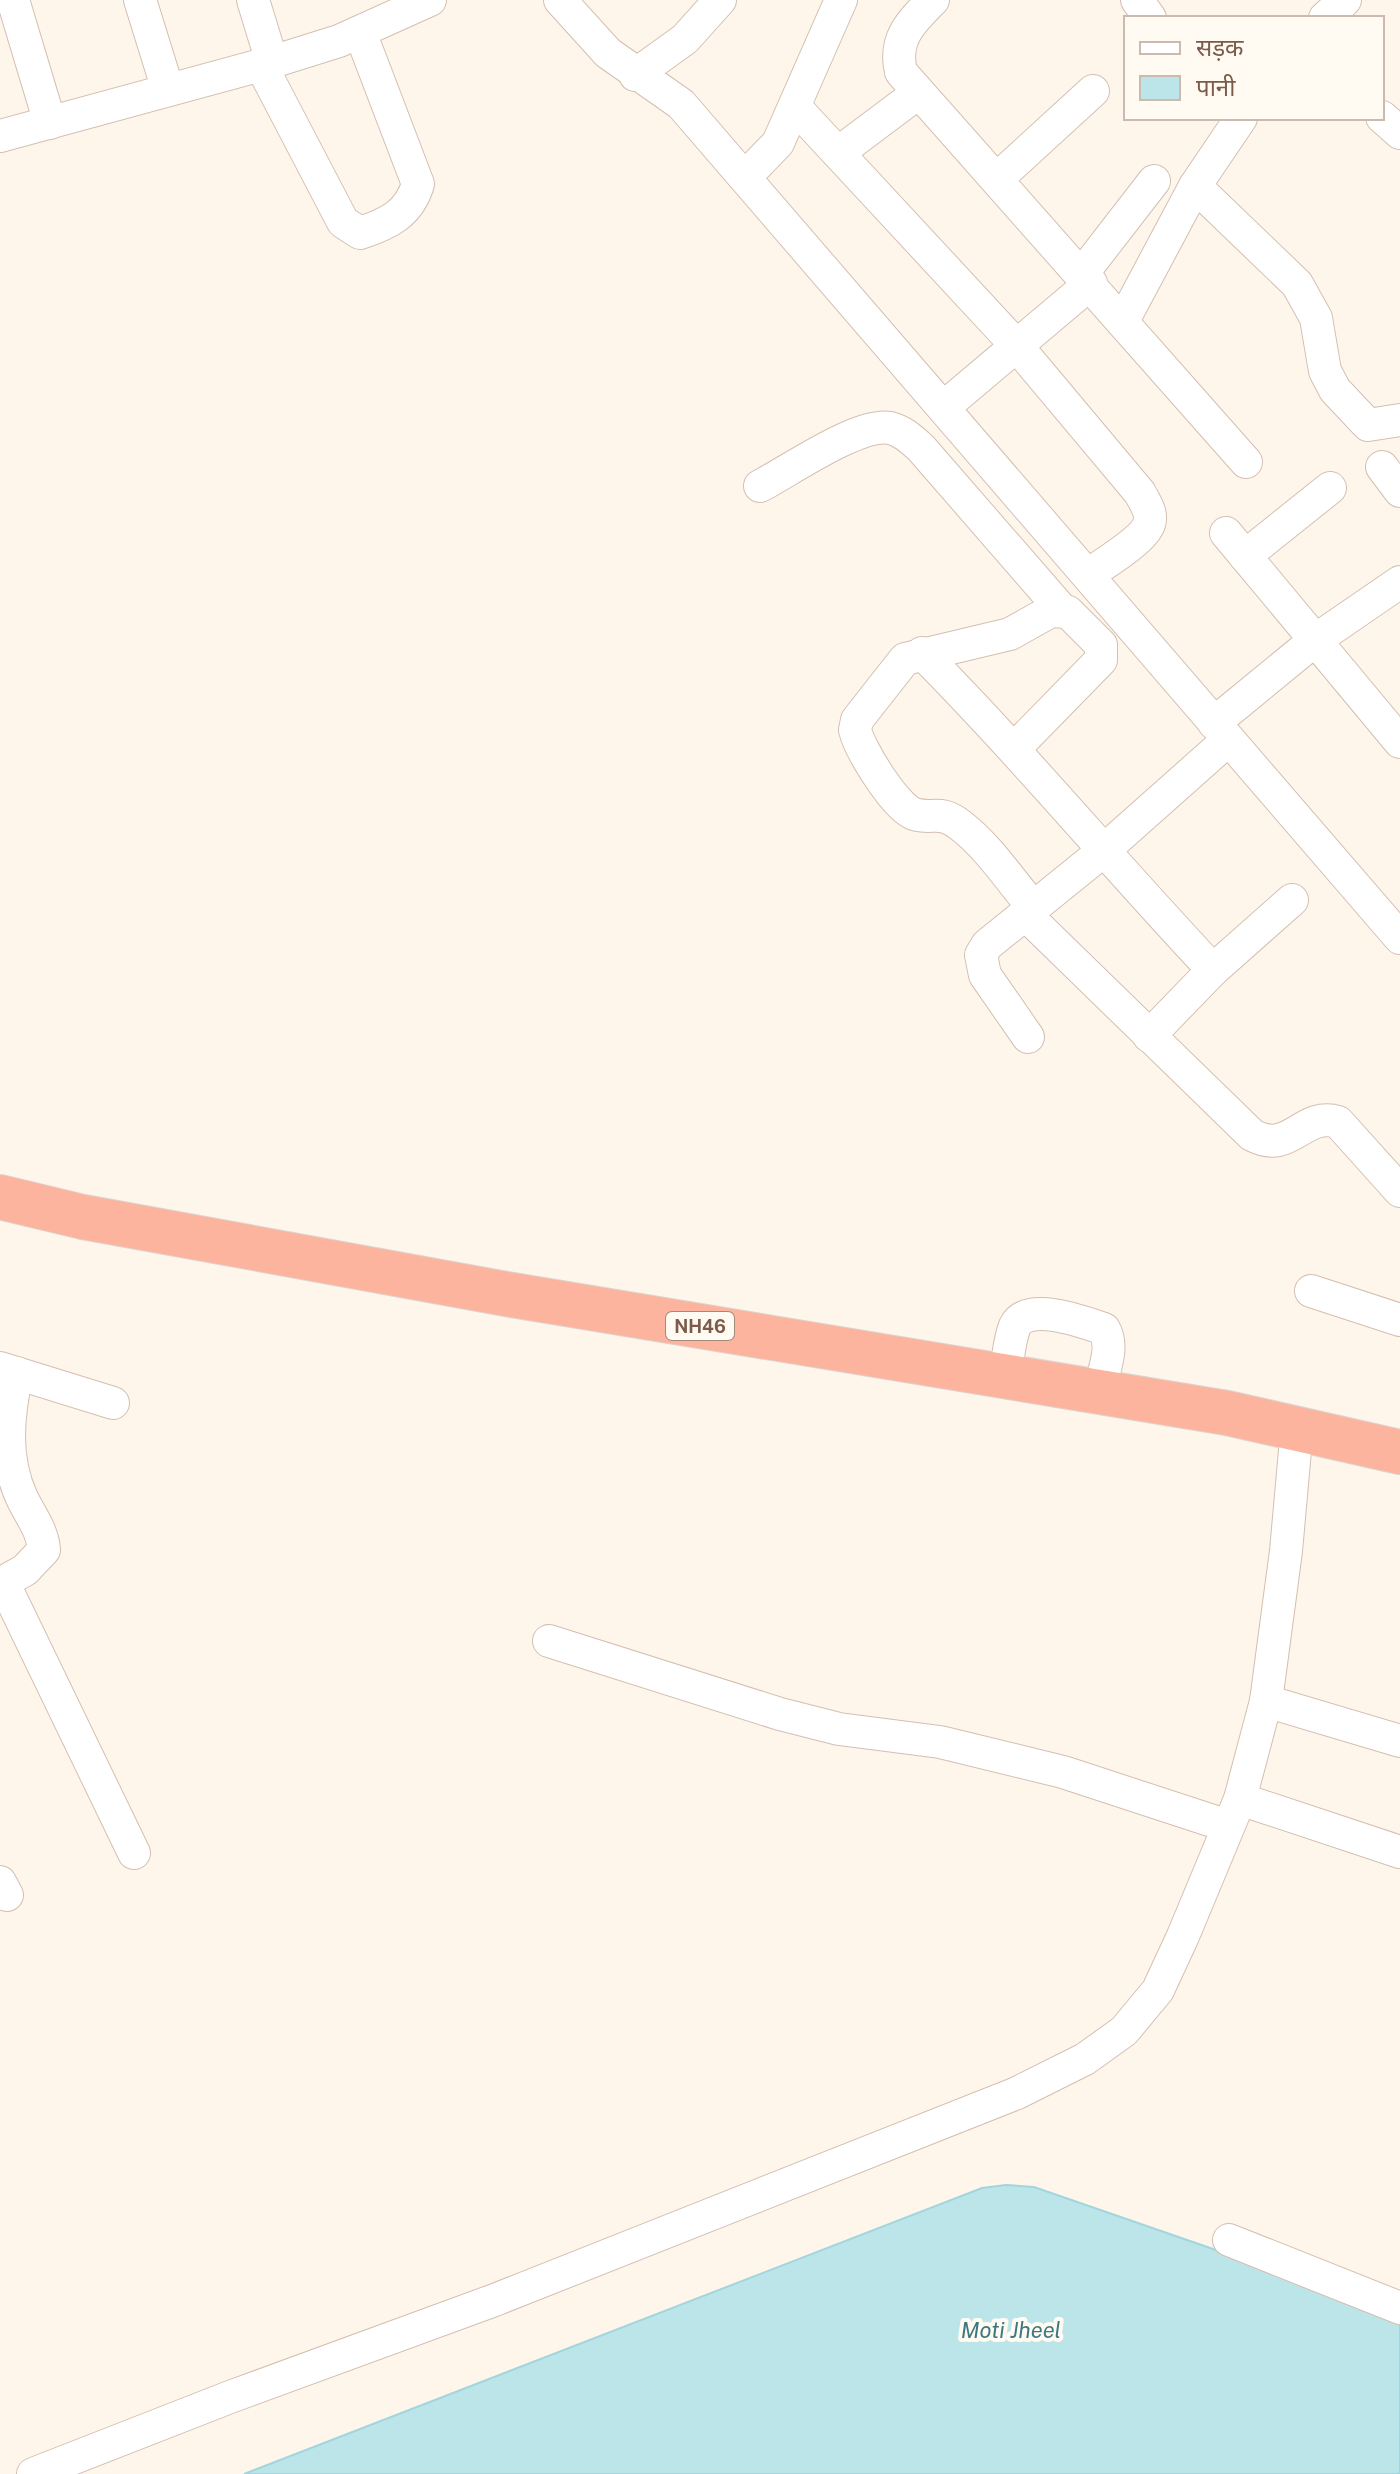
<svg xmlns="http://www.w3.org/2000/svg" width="1400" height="2474" viewBox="0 0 1400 2474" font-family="'Public Sans','Noto Sans Devanagari',sans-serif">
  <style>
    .water { fill: #bce5ea; stroke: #a2d5dd; stroke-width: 2 }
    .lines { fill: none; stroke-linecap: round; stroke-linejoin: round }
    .minor-casing { stroke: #d4bfb1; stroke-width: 34 }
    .highway-casing { stroke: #ddd4d0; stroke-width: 46 }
    .minor { stroke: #fff; stroke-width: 32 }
    .highway { stroke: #fcb49e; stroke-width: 44 }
    .labels { text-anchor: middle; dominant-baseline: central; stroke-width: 8; stroke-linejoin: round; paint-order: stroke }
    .shield { fill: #fffaf2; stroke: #a38b7c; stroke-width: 2 }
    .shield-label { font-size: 18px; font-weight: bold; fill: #7c5b4a }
    .water-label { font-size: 22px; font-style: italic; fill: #3c7882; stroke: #fffaf2 }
  </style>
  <rect width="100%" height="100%" fill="#fef6eb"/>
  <path class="water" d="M 1006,2185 L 1034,2187 L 1268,2268 L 1400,2320 L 1400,2474 L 244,2474 L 982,2188 Z"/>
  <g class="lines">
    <g class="minor-casing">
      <g id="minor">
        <path d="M 13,0 L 50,123"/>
        <path d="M 140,0 L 168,90"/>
        <path d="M 253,0 L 272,62"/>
        <path d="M 560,0 L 608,53 L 681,104 L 1400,938"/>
        <path d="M 933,0 C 911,22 893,39 901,72 L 1246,462"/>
        <path d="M 1137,0 L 1150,18"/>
        <path d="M 1325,18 L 1345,0"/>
        <path d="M 261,65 L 343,222 L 360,233 C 388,224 409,214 418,184 L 360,32"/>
        <path d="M 635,75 L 685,39 L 720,0"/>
        <path d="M 796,108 L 1016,345 L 1140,493 C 1145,503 1153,513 1149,524 C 1144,540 1103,564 1088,575"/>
        <path d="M 1382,117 L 1400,133"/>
        <path d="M 0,136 L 272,62 L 339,41 L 430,0"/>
        <path d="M 838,153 L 918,93"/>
        <path d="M 745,177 L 778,143 L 841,0"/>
        <path d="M 998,178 L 1093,91"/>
        <path d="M 1195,186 L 1297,284 L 1316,318 L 1325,371 L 1335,390 L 1368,425 L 1400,420"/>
        <path d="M 1082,274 L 1154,181"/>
        <path d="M 1123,321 L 1195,186 L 1241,118"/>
        <path d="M 944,407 L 1091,283"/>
        <path d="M 1382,467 L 1400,491"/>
        <path d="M 760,486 C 789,471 859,422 890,428 C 903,431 912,440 921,448 L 1061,609"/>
        <path d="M 1226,533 L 1400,742"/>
        <path d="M 1245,556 L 1330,488"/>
        <path d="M 922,653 C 1023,755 1114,865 1213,970"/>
        <path d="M 1214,723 L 1314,641 L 1400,582"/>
        <path d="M 1015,748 L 1101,660 L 1101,645 L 1068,612 L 1051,611 L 1010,634 L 905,659 L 857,720 L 855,730 C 860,750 895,807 914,814 C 933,820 940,809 960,825 C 988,846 1010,880 1033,907"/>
        <path d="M 1025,914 L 1252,1135 C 1291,1156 1302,1111 1338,1122 L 1400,1191"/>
        <path d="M 1149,1036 L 1213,970 L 1292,900"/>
        <path d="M 1028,1037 L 985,975 L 981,955 L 987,945 L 1102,852 L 1228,740"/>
        <path d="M 1311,1291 L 1400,1320"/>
        <path d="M 0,1368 L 113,1403"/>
        <path d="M 1005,1376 C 1008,1361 1009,1340 1015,1326 C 1027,1301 1084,1322 1104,1329 C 1115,1347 1103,1372 1099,1392"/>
        <path d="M 3,1582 L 134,1853"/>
        <path d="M 0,1584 L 25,1570 L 44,1550 C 43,1531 30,1515 22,1498 C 3,1457 8,1415 17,1373"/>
        <path d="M 549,1641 L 780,1714 L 839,1729 L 940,1742 L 1063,1772 L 1228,1826"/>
        <path d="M 1266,1701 L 1400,1741"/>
        <path d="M 1240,1799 L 1400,1852"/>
        <path d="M 0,1882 L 7,1895"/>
        <path d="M 1229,2240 L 1400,2308"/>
        <path d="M 33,2474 L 230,2397 L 492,2301 L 1017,2093 L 1085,2059 L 1124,2031 L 1158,1990 L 1183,1936 L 1240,1799 L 1266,1701 L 1286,1551 L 1297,1428"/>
      </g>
    </g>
    <g class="highway-casing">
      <path id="highway" d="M 0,1197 L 83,1217 L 512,1295 L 1227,1413 L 1400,1452"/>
    </g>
    <use href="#minor" class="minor"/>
    <use href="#highway" class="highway"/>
  </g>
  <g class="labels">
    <rect class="shield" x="666" y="1312" width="68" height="28" rx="6"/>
    <g class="shield-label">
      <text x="700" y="1326">NH46</text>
    </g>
    <g class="water-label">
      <text x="1011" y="2330">Moti Jheel</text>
    </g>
  </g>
  <rect x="1124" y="16" width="260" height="104" fill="#fffaf2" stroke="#cbbaaf" stroke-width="2"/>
  <rect x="1140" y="42" width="40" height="12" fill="#ffffff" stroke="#cbbaaf" stroke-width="2"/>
  <text x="1196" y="56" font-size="24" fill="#7c5b4a">सड़क</text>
  <rect x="1140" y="76" width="40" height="24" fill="#bce5ea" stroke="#cbbaaf" stroke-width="2"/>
  <text x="1196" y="96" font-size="24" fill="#7c5b4a">पानी</text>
</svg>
